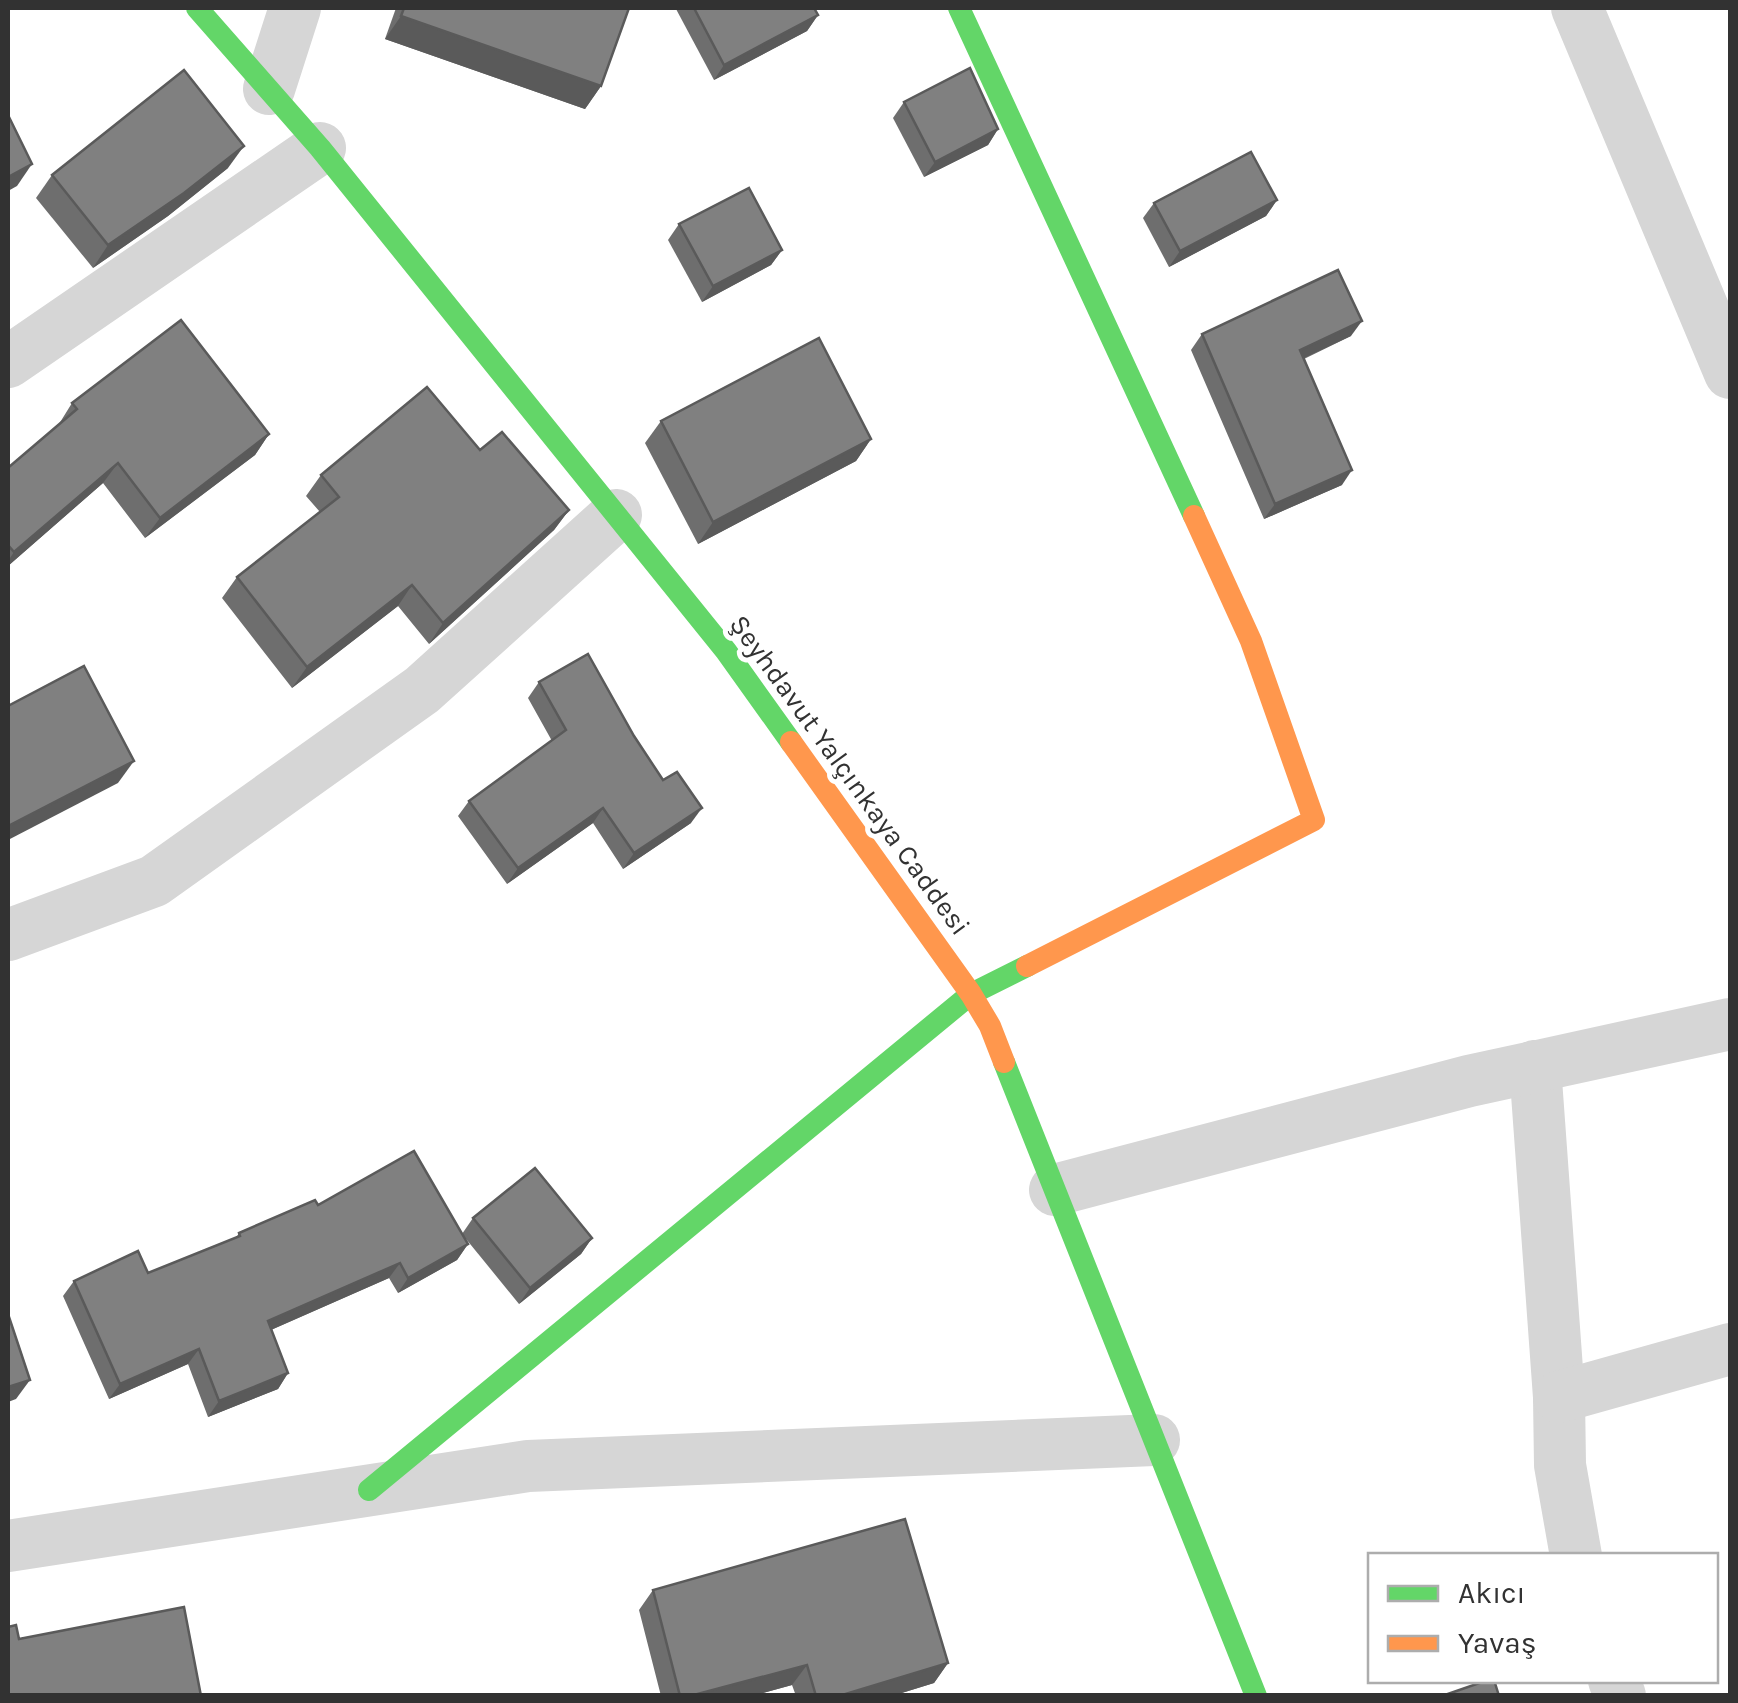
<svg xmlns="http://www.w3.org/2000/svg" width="1738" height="1703" viewBox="0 0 1738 1703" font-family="Karla,sans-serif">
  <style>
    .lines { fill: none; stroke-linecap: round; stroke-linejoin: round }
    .street { stroke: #d6d6d6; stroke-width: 52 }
    .fast { stroke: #63d668; stroke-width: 22 }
    .slow { stroke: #ff974d; stroke-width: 22 }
    .wall { fill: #6e6e6e }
    .shaded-wall { fill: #5a5a5a }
    .building { fill: #808080; stroke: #5a5a5a; stroke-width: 2.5 }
    .labels { text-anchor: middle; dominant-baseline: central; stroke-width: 10; stroke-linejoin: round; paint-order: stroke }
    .street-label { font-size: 28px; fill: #323232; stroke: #fff }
  </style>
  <rect width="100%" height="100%" fill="#fff"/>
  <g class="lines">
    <g class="street">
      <path d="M 1577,8 L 1730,373"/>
      <path d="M 269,89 L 295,8"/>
      <path d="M 8,362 L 320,148"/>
      <path d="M 8,935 L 154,881 L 422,690 L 616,515"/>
      <path d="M 1535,1066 L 1559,1397 L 1560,1465 L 1576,1556"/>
      <path d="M 1055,1190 L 1469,1081 L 1730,1024"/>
      <path d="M 1559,1397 L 1730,1349"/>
      <path d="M 8,1546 L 528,1466 L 1154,1440"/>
      <path d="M 1614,1680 L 1620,1696"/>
    </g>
    <g class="fast">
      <path d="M 197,8 L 320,148 L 726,651 L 791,742"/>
      <path d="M 959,8 L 1194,516"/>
      <path d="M 1004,1062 L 1256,1696"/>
      <path d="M 369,1490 L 971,994 L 1027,966"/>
    </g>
    <g class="slow">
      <path d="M 791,742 L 971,994 L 990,1026 L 1004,1062"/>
      <path d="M 1027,966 L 1314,820 L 1251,641 L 1194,516"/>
    </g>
  </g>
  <g class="wall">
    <path d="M 396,8 L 629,8 L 601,86 L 585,109 L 385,39 Z"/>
    <path d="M 677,8 L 814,8 L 818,15 L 807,31 L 714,80 L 676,9 Z"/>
    <path d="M 904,102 L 998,129 L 988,145 L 924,177 L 893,118 Z"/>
    <path d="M 228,168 L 168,216 L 93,268 L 36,198 L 52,175 Z"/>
    <path d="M 1277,200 L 1266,216 L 1169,267 L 1143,218 L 1154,203 Z"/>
    <path d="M 679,224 L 782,250 L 771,265 L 702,302 L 668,240 Z"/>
    <path d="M 1202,334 L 1351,336 L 1304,359 L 1342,485 L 1264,519 L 1191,350 Z"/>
    <path d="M 72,403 L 269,434 L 255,455 L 145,538 L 103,483 L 8,566 L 8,465 L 9,467 L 59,424 Z"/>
    <path d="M 661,421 L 871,439 L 856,461 L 698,544 L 645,443 Z"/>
    <path d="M 480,450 L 569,510 L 554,530 L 429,644 L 398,606 L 292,688 L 222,598 L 237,577 L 320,512 L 306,496 L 321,475 Z"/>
    <path d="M 539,682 L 634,736 L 691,823 L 623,869 L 593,823 L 507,884 L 458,816 L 469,801 L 552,741 L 528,698 Z"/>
    <path d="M 318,1205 L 468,1244 L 457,1260 L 398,1293 L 389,1278 L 271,1330 L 288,1373 L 278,1389 L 208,1417 L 188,1364 L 109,1399 L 63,1296 L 74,1281 L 148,1273 L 236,1238 L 239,1233 Z"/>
    <path d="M 473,1218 L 592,1238 L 581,1254 L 519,1304 L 462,1234 Z"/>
    <path d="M 653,1590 L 948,1663 L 934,1683 L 892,1696 L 796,1696 L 792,1685 L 752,1696 L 661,1696 L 639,1610 Z"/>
  </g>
  <g class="shaded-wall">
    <path d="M 818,15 L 807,31 L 714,80 L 724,65 Z"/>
    <path d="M 401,16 L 601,86 L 585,109 L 385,39 Z"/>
    <path d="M 998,129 L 988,145 L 924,177 L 935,162 Z"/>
    <path d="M 244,146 L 228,168 L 168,216 L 93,268 L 108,245 Z"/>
    <path d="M 32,164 L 17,186 L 8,191 L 8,177 Z"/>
    <path d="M 1277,200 L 1266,216 L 1169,267 L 1180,251 Z"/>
    <path d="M 782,250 L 771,265 L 702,302 L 713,286 Z"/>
    <path d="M 1362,321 L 1351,336 L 1289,365 L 1300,350 Z"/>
    <path d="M 269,434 L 255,455 L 145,538 L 160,518 Z"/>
    <path d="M 871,439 L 856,461 L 698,544 L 713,522 Z"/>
    <path d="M 118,463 L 103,483 L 8,566 L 8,561 L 14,552 Z"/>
    <path d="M 1352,470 L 1342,485 L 1264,519 L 1275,504 Z"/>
    <path d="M 569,510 L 554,530 L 429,644 L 443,623 Z"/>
    <path d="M 412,585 L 398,606 L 292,688 L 307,667 Z"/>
    <path d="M 134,761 L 118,783 L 8,840 L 8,826 Z"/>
    <path d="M 603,808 L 593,823 L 507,884 L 518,868 Z"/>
    <path d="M 702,808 L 691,823 L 623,869 L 634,853 Z"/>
    <path d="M 592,1238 L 581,1254 L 519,1304 L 530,1288 Z"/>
    <path d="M 468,1244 L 457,1260 L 398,1293 L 408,1278 Z"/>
    <path d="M 400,1263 L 389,1278 L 257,1336 L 268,1321 Z"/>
    <path d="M 199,1349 L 188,1364 L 109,1399 L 120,1384 Z"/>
    <path d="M 288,1373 L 278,1389 L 208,1417 L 219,1401 Z"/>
    <path d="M 30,1380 L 16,1399 L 8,1402 L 8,1387 Z"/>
    <path d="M 948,1663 L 934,1683 L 892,1696 L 839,1696 Z"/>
    <path d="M 807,1665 L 792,1685 L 752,1696 L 690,1696 Z"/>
  </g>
  <g class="building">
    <path d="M 404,8 L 629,8 L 601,86 L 401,16 Z"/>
    <path d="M 694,8 L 814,8 L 818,15 L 724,65 Z"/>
    <path d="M 970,68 L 998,129 L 935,162 L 904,102 Z"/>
    <path d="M 184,70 L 244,146 L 184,193 L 108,245 L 52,175 Z"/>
    <path d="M 8,115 L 32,164 L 8,177 Z"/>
    <path d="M 1251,152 L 1277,200 L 1180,251 L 1154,203 Z"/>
    <path d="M 749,188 L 782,250 L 713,286 L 679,224 Z"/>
    <path d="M 1338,270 L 1362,321 L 1300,350 L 1352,470 L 1275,504 L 1202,334 Z"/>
    <path d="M 181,320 L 269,434 L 160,518 L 118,463 L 14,552 L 8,545 L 8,465 L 9,467 L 77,409 L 72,403 Z"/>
    <path d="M 819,338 L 871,439 L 713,522 L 661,421 Z"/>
    <path d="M 427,387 L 480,450 L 502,432 L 569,510 L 443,623 L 412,585 L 307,667 L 237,577 L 339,497 L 321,475 Z"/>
    <path d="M 588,654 L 634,736 L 663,780 L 677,772 L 702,808 L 634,853 L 603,808 L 518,868 L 469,801 L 566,730 L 539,682 Z"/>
    <path d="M 84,666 L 134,761 L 8,826 L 8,706 Z"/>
    <path d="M 414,1151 L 468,1244 L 408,1278 L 400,1263 L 268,1321 L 288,1373 L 219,1401 L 199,1349 L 120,1384 L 74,1281 L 138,1251 L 148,1273 L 240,1236 L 239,1233 L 315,1200 L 318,1205 Z"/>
    <path d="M 535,1168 L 592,1238 L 530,1288 L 473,1218 Z"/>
    <path d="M 8,1314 L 30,1380 L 8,1387 Z"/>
    <path d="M 905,1519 L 948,1663 L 839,1696 L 816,1696 L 807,1665 L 690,1696 L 680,1696 L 653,1590 Z"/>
    <path d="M 184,1607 L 201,1696 L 8,1696 L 8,1627 L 16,1625 L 19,1639 Z"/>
    <path d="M 1488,1680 L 1494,1680 L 1499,1696 L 1442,1696 Z"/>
  </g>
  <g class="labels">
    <g class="street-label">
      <text transform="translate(850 775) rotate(54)">Şeyhdavut Yalçınkaya Caddesi</text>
    </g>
  </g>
  <rect width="1738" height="1703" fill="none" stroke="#323232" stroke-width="20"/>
  <rect x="1368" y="1553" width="350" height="130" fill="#ffffff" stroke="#adadad" stroke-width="2.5"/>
  <rect x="1388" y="1586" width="50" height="15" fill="#63d668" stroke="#adadad" stroke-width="2.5"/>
  <text x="1458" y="1603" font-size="30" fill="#323232">Akıcı</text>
  <rect x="1388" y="1636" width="50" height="15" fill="#ff974d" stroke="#adadad" stroke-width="2.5"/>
  <text x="1458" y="1653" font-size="30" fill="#323232">Yavaş</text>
</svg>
